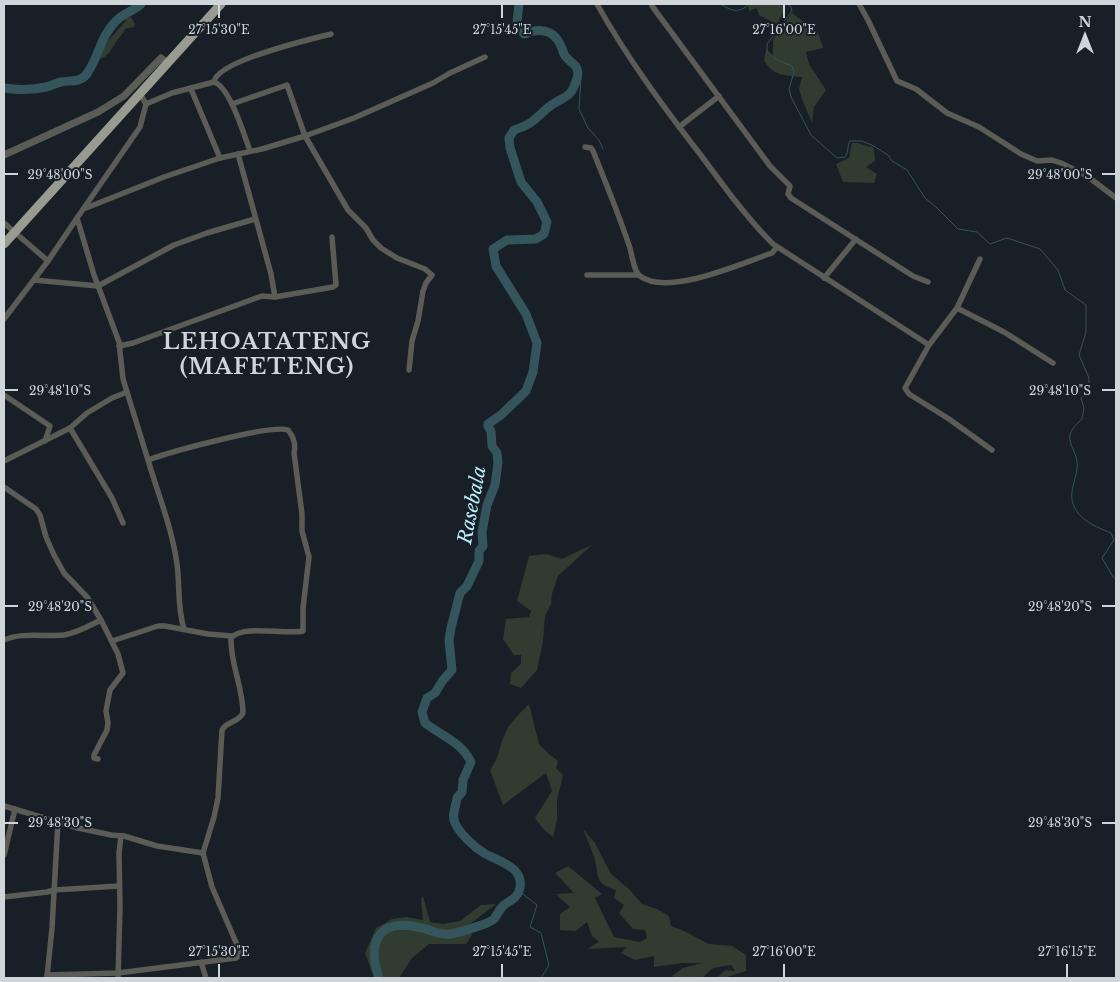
<svg xmlns="http://www.w3.org/2000/svg" width="1120" height="982" viewBox="0 0 1120 982" font-family="'Libre Baskerville',serif">
  <style>
    .green { fill: #2f3c2f }
    .lines { fill: none; stroke-linecap: round; stroke-linejoin: round }
    .stream { stroke: #34555c; stroke-width: 1 }
    .river { stroke: #34555c; stroke-width: 9 }
    .minor { stroke: #5c5c57; stroke-width: 5.5 }
    .tertiary { stroke: #5c5c57; stroke-width: 7 }
    .primary { stroke: #9a9b90; stroke-width: 9 }
    .ticks { fill: none; stroke: #d0d5da; stroke-width: 2 }
    .labels { text-anchor: middle; dominant-baseline: central; stroke-width: 4; stroke-linejoin: round; paint-order: stroke }
    .water-label { font-size: 19px; font-style: italic; fill: #baeffb; stroke: #181f27 }
    .district-label { font-size: 22px; font-weight: bold; letter-spacing: 1px; fill: #d0d5da; stroke: #181f27 }
    .ticks-label { font-size: 12px; text-anchor: middle; fill: #d0d5da; stroke: #181f27; stroke-width: 4; stroke-linejoin: round; paint-order: stroke }
  </style>
  <rect width="100%" height="100%" fill="#181f27"/>
  <g class="green">
    <path d="M 748,4 L 784,4 L 785,9 L 777,24 L 759,15 L 757,8 L 749,11 Z"/>
    <path d="M 792,13 L 818,33 L 823,48 L 806,52 L 809,64 L 826,90 L 814,107 L 812,123 L 802,99 L 799,89 L 802,77 C 785,75 775,77 764,61 L 766,50 L 773,57 L 773,39 Z"/>
    <path d="M 131,17 L 135,24 L 134,27 L 125,29 C 122,36 119,37 115,43 C 111,50 109,55 101,59 L 99,56 L 105,44 L 125,22 L 127,18 Z"/>
    <path d="M 852,143 L 858,143 L 870,147 L 872,146 L 874,149 L 875,161 L 866,167 L 877,174 L 874,183 L 843,182 L 836,164 L 849,158 Z"/>
    <path d="M 593,544 L 558,576 L 552,594 L 551,604 L 545,616 L 543,641 L 537,670 L 521,688 L 510,684 L 511,673 L 521,664 L 521,655 L 514,655 L 503,639 L 506,619 L 529,617 L 531,611 L 517,601 L 529,556 L 546,554 L 562,559 Z"/>
    <path d="M 529,704 L 539,744 L 550,755 L 558,761 L 556,768 L 563,775 L 557,801 L 557,820 L 553,837 L 543,829 L 535,818 L 552,791 L 546,773 L 503,805 L 490,770 C 500,756 498,750 504,736 C 508,724 520,713 529,704 Z"/>
    <path d="M 583,829 L 595,843 L 611,874 L 629,889 L 642,904 L 657,909 L 669,916 L 671,926 L 684,931 L 709,944 L 732,946 L 746,955 L 746,971 L 724,978 L 716,978 L 726,970 L 735,971 L 731,965 L 713,968 L 702,978 L 676,978 L 672,976 L 683,968 L 702,963 L 683,963 L 654,967 L 654,956 L 635,960 L 621,953 L 627,947 L 587,949 L 599,942 L 592,936 L 587,922 L 576,931 L 560,930 L 560,914 L 570,907 L 556,894 L 574,893 L 555,873 L 568,866 L 602,894 L 595,898 L 614,937 L 640,942 L 647,938 L 645,930 L 633,929 L 619,913 L 624,905 L 614,898 L 616,890 C 595,883 599,879 595,860 C 592,850 587,839 583,829 Z"/>
    <path d="M 423,896 L 430,922 L 443,924 L 460,921 L 481,905 L 496,904 L 469,925 L 472,935 L 466,944 L 429,944 L 412,958 L 399,978 L 374,978 L 365,953 L 376,928 L 392,919 L 406,917 L 423,920 L 421,899 Z"/>
  </g>
  <g class="lines">
    <g class="stream">
      <path d="M 721,4 C 731,11 739,14 749,4"/>
      <path d="M 787,4 L 791,7 L 792,11 L 767,44 L 767,51 L 777,60 L 792,66 L 794,72 L 789,89 L 791,97 L 811,135 L 837,158 L 845,157 C 849,152 847,146 850,141 L 861,141 L 872,145 L 888,155 L 892,161 L 907,170 L 925,198 L 937,208 L 958,229 L 977,232 L 990,244 L 1007,238 L 1040,249 L 1058,270 L 1065,290 L 1086,305 L 1086,332 L 1079,355 L 1089,378 L 1089,390 L 1081,398 L 1084,408 L 1082,419 C 1078,423 1072,428 1070,434 C 1068,444 1076,452 1077,461 C 1079,479 1065,493 1076,510 C 1083,522 1099,528 1111,533 L 1114,540 L 1102,558 L 1113,577 L 1116,579"/>
      <path d="M 578,74 L 581,77 L 579,109 L 588,128 L 599,140 L 603,149"/>
      <path d="M 519,891 L 537,905 L 530,927 L 541,933 L 549,965 L 541,978"/>
    </g>
    <g class="river">
      <path d="M 4,88 C 17,90 33,90 46,87 C 51,86 56,83 61,82 C 71,80 82,83 88,72 C 100,54 100,37 116,21 C 123,13 134,11 141,4"/>
      <path d="M 379,978 C 366,940 380,917 422,928 C 431,930 442,936 451,934 C 460,932 489,924 494,919 C 497,915 499,910 503,906 C 508,901 517,899 519,891 C 527,867 497,861 484,853 C 474,847 460,834 455,823 C 451,815 456,807 457,798 L 462,792 L 463,780 L 471,762 C 461,742 442,736 425,723 L 422,712 L 427,698 L 435,693 L 443,680 L 452,670 L 449,640 L 451,628 L 460,593 L 467,586 L 479,561 L 479,551 L 483,546 L 482,532 L 487,505 L 495,485 L 498,463 L 497,453 L 492,446 L 491,431 L 488,426 L 488,424 L 501,415 L 526,391 L 533,372 L 537,343 L 526,314 L 496,266 L 493,249 L 507,240 L 536,239 L 544,234 L 547,222 L 537,202 L 521,182 L 510,148 L 509,138 L 514,130 C 535,124 537,115 553,104 C 566,96 571,97 576,81 C 577,80 578,74 578,73 C 578,65 571,63 567,58 C 563,55 563,49 560,44 C 553,29 538,28 524,34 L 517,22 L 519,4"/>
    </g>
    <g class="minor">
      <path d="M 597,4 C 627,58 665,109 703,158 C 725,188 747,218 773,244 L 929,345"/>
      <path d="M 859,4 L 868,20 L 897,81 L 916,89 L 947,113 L 979,127 L 1021,154 L 1037,161 L 1052,160 L 1061,163 L 1087,176 L 1116,198"/>
      <path d="M 652,6 L 770,166 L 790,186 L 788,194 L 791,198 L 913,276 L 928,282"/>
      <path d="M 214,82 C 217,61 311,39 331,34"/>
      <path d="M 191,89 L 220,158"/>
      <path d="M 140,94 L 146,104 L 140,127 L 77,218 L 94,275 L 119,342 L 123,379 L 148,460 C 170,452 271,424 288,430 C 294,437 296,444 294,453 L 302,514 L 302,531 L 309,557 L 303,608 L 303,631 C 284,635 243,624 231,638 C 230,663 243,687 243,713 C 238,723 227,721 222,730 L 218,798 L 214,817 L 203,853"/>
      <path d="M 146,104 L 172,93 L 214,82 C 230,87 244,135 250,151"/>
      <path d="M 232,104 L 287,85 L 305,136 L 348,210 L 366,228 L 373,240 L 381,248 L 397,258 L 425,269 L 432,275 L 426,283 L 423,291 L 418,321 L 412,341 L 409,370"/>
      <path d="M 679,127 L 719,96"/>
      <path d="M 585,147 L 591,148 L 593,151 C 606,183 619,215 630,248 C 632,255 634,272 640,276 C 668,297 742,263 772,253 L 777,247"/>
      <path d="M 238,154 L 271,274 L 275,297"/>
      <path d="M 86,208 L 164,177 L 220,158 L 262,149 L 305,136 L 354,118 L 433,83 L 450,73 L 485,57"/>
      <path d="M 4,223 L 48,261"/>
      <path d="M 980,259 L 957,308 L 929,345 L 905,388 L 909,394 L 949,419 L 992,450"/>
      <path d="M 587,275 L 638,275"/>
      <path d="M 824,278 L 856,239"/>
      <path d="M 34,280 L 98,286 L 174,245 L 207,233 L 255,219"/>
      <path d="M 957,308 L 1004,332 L 1053,363"/>
      <path d="M 4,319 L 48,261 L 77,218"/>
      <path d="M 119,346 L 133,343 L 262,296 L 275,297 L 333,287 L 336,285 L 332,237"/>
      <path d="M 4,395 L 50,426 L 45,441"/>
      <path d="M 70,428 L 112,498 L 123,523"/>
      <path d="M 148,460 C 158,494 172,528 177,564 C 180,585 177,607 184,629"/>
      <path d="M 4,461 L 70,428 L 87,413 L 112,398 L 127,392"/>
      <path d="M 4,487 L 36,509 L 40,515 L 46,537 L 54,555 L 64,573 L 87,597 L 101,620 L 118,654 L 123,673 L 110,690 L 106,711 L 108,723 L 107,730 L 94,755 L 94,758 L 98,759"/>
      <path d="M 4,640 C 22,632 44,637 64,635 C 77,633 89,626 101,620"/>
      <path d="M 112,641 L 158,626 L 165,626 L 208,634 L 232,636"/>
      <path d="M 4,806 L 78,828 L 111,835 L 124,836 L 157,846 L 203,853 L 212,887 L 241,954 L 236,958 L 118,973 L 47,975"/>
      <path d="M 4,855 L 15,809"/>
      <path d="M 4,897 L 47,892 L 54,890 L 119,886"/>
      <path d="M 201,962 L 206,978"/>
      <path d="M 47,977 L 52,928 L 58,822"/>
      <path d="M 118,978 L 120,907 L 119,853 L 121,836"/>
    </g>
    <path class="tertiary" d="M 4,155 L 98,112 L 124,96 L 161,58 L 168,63"/>
    <path class="primary" d="M 4,244 L 221,4"/>
  </g>
  <path class="ticks" d="M 219,5 L 219,18M 502,5 L 502,18M 784,5 L 784,18M 5,174 L 18,174M 1102,174 L 1115,174M 5,390 L 18,390M 1102,390 L 1115,390M 5,606 L 18,606M 1102,606 L 1115,606M 5,823 L 18,823M 1102,823 L 1115,823M 219,964 L 219,977M 502,964 L 502,977M 784,964 L 784,977M 1067,964 L 1067,977"/>
  <g class="labels">
    <g class="water-label">
      <text transform="translate(472 505) rotate(-79)">Rasebala</text>
    </g>
    <g class="district-label">
      <text x="267" y="341">LEHOATATENG<tspan x="267" dy="25">(MAFETENG)</tspan></text>
    </g>
  </g>
  <g class="ticks-label">
    <text x="219" y="34">27°15'30"E</text>
    <text x="502" y="34">27°15'45"E</text>
    <text x="784" y="34">27°16'00"E</text>
    <text x="60" y="179">29°48'00"S</text>
    <text x="1060" y="179">29°48'00"S</text>
    <text x="60" y="395">29°48'10"S</text>
    <text x="1060" y="395">29°48'10"S</text>
    <text x="60" y="611">29°48'20"S</text>
    <text x="1060" y="611">29°48'20"S</text>
    <text x="60" y="827">29°48'30"S</text>
    <text x="1060" y="827">29°48'30"S</text>
    <text x="219" y="956">27°15'30"E</text>
    <text x="502" y="956">27°15'45"E</text>
    <text x="784" y="956">27°16'00"E</text>
    <text x="1067" y="956">27°16'15"E</text>
  </g>
  <rect width="1120" height="982" fill="none" stroke="#d0d5da" stroke-width="10"/>
  <g transform="translate(1085 35)" stroke="#181f27" stroke-width="4" paint-order="stroke">
  <path d="M0-4L9 19L0 12L-9 19Z" fill="#d0d5da"/>
  <text y="-8" font-size="14" font-weight="bold" text-anchor="middle" fill="#d0d5da">N</text>
  </g>
</svg>
